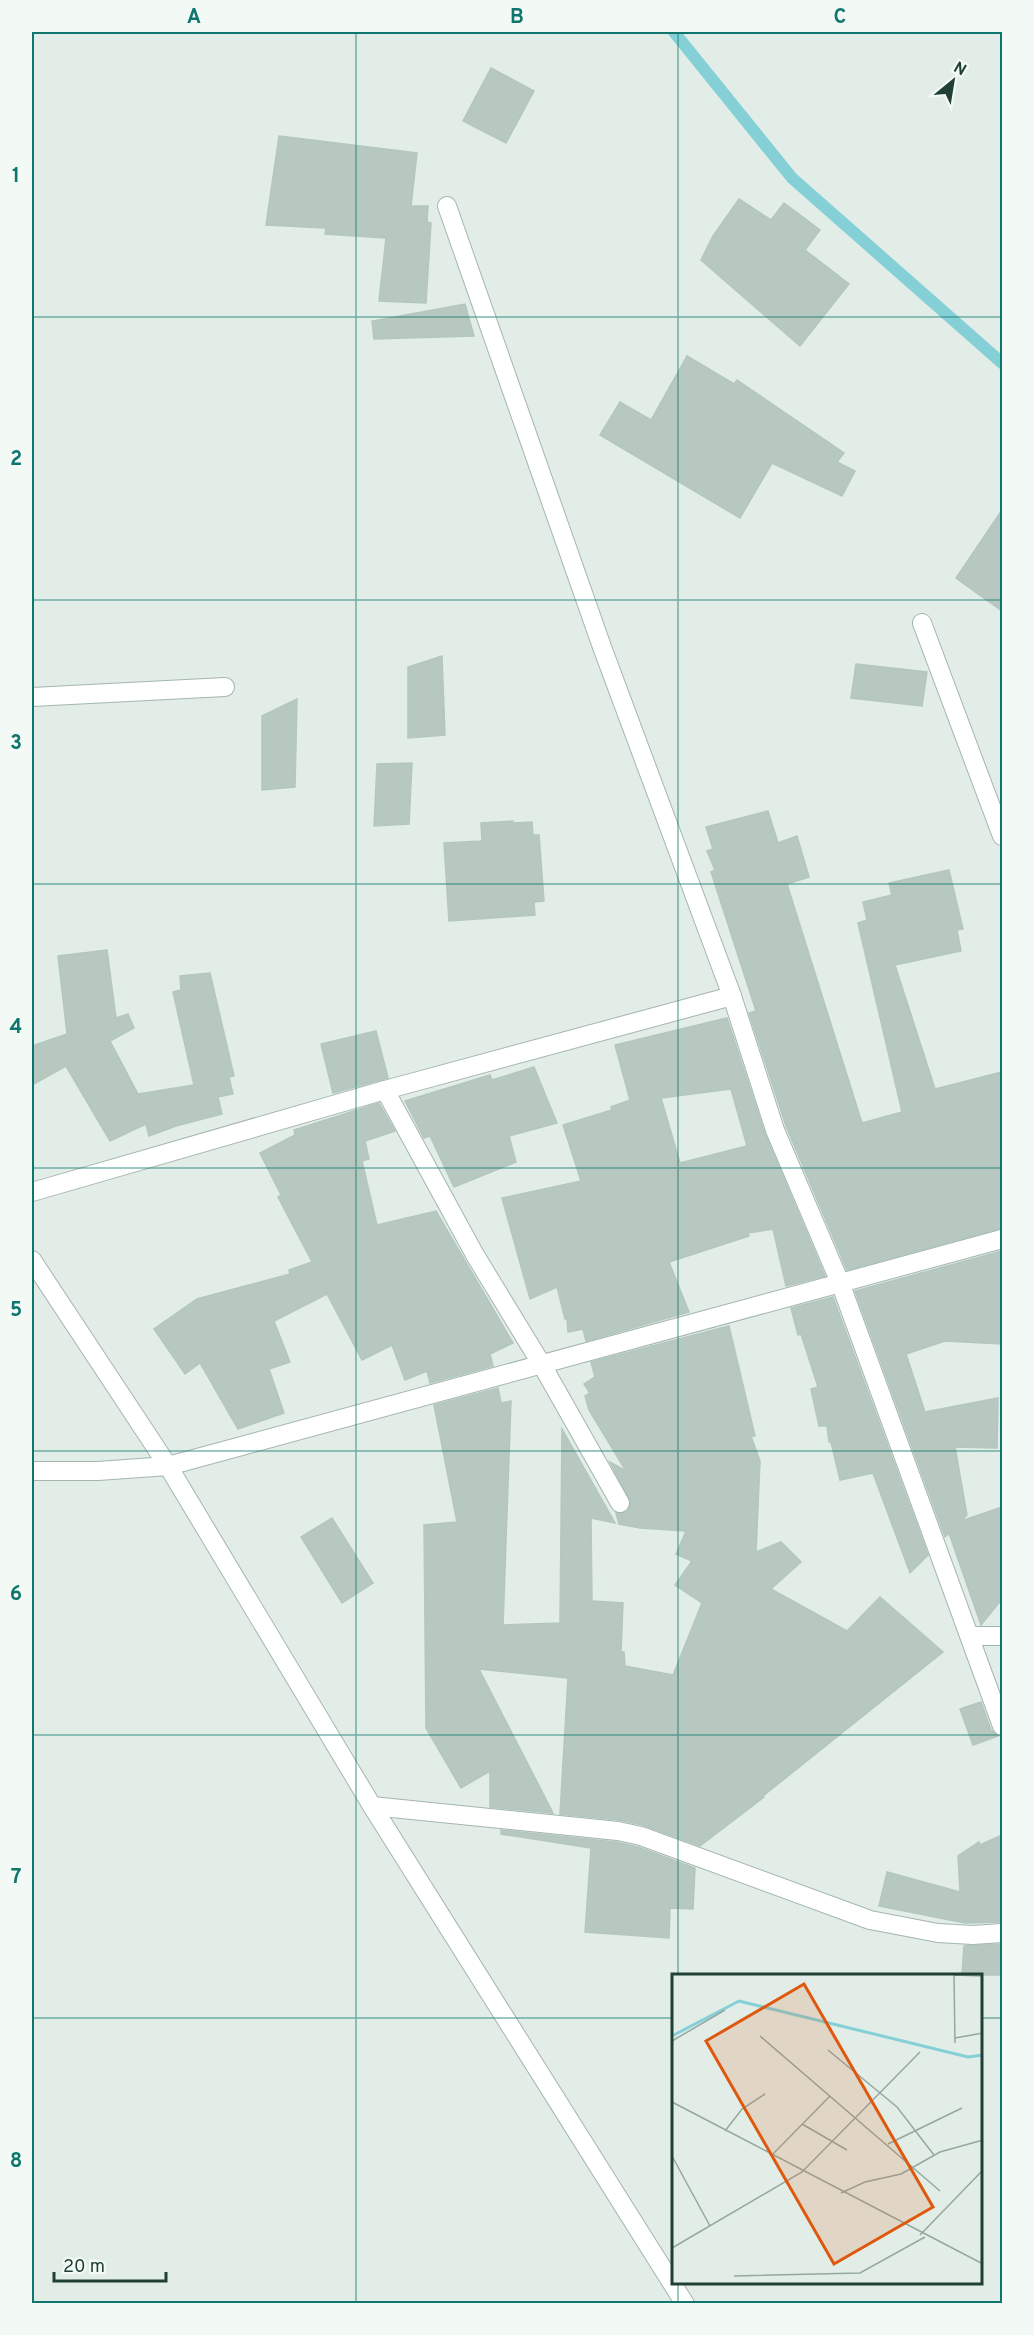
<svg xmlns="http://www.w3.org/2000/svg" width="1034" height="2335" viewBox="0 0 1034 2335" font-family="Overpass,sans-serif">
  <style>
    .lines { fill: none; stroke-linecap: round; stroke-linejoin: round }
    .stream { stroke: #85d0d7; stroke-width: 12 }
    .building { fill: #b7c8c0; stroke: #b3c7be; stroke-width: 1.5; fill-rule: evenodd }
    .minor-casing { stroke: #a4b6ae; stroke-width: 20 }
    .minor { stroke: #fff; stroke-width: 18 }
    .grid { fill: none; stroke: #0f766e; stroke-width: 1.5; stroke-opacity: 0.55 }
    .inset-river { fill: none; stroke: #85d0d7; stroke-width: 3 }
    .inset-road { fill: none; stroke: #94a8a0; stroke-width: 1.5 }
    .view { fill: #de580e; fill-opacity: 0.15; stroke: #de580e; stroke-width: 3 }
    .inset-edge { fill: none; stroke: #204035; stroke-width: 3 }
    .neatline { fill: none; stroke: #0f766e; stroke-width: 2 }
    .grid-label { font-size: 20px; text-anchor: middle; font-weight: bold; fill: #0f766e }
  </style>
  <rect width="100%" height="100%" fill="#e2ede7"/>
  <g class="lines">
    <path class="stream" d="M 674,32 L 792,178 L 1002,363"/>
  </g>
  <g class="building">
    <path d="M 491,68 L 534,91 L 506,143 L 463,121 Z"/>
    <path d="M 279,136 L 417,153 L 411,206 L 428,206 L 427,222 L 431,223 L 426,303 L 379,301 L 386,238 L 325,234 L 326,228 L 266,225 Z"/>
    <path d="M 739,199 L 771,220 L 784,203 L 820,230 L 805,250 L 849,284 L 800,346 L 701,260 L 713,236 Z"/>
    <path d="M 465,304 L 474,336 L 374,339 L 372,321 Z"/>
    <path d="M 687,356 L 734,384 L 737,380 L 844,453 L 837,462 L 855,471 L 842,496 L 772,463 L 740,518 L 600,435 L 620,402 L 651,420 Z"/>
    <path d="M 1002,510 L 1002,611 L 956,578 Z"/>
    <path d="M 442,656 L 445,735 L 408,738 L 408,667 Z"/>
    <path d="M 856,664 L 927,672 L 922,706 L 851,698 Z"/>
    <path d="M 297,699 L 295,787 L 262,790 L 262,716 Z"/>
    <path d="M 412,763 L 409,824 L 374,826 L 377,764 Z"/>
    <path d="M 768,811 L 778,843 L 797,836 L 809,877 L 787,884 L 862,1123 L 902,1112 L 858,923 L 867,920 L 863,902 L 892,895 L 889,883 L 949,870 L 963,929 L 957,930 L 961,951 L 895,965 L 935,1089 L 1002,1072 L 1002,1228 L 847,1270 L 786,1126 L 749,1013 L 756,1011 L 711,872 L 715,870 L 707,851 L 713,849 L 706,827 Z"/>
    <path d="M 513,821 L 514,823 L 532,822 L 533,835 L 539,835 L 544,901 L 534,902 L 535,915 L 449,921 L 444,843 L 482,841 L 481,823 Z"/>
    <path d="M 107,950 L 116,1018 L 128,1014 L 134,1028 L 110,1041 L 138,1094 L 194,1085 L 173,992 L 181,990 L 180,976 L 210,973 L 234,1076 L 229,1077 L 233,1094 L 218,1097 L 222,1114 L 176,1126 L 149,1136 L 146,1124 L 110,1141 L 66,1066 L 32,1085 L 32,1046 L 67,1034 L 58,956 Z"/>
    <path d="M 727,1018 L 765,1134 L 825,1276 L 786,1286 L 773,1229 L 748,1233 L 749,1236 L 669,1262 L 689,1312 L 586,1341 L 583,1329 L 568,1332 L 567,1318 L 565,1319 L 557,1287 L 530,1299 L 502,1198 L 581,1181 L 563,1125 L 612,1110 L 611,1107 L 630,1100 L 615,1045 ZM 731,1089 L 747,1146 L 680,1163 L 661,1098 Z"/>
    <path d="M 376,1031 L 388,1078 L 333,1093 L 321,1044 Z"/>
    <path d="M 534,1067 L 557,1123 L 509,1136 L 516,1162 L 454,1187 L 430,1136 L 424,1138 L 405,1101 L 490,1075 L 492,1080 Z"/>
    <path d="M 379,1103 L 395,1131 L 365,1141 L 369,1159 L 362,1161 L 377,1225 L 436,1211 L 513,1343 L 490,1354 L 493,1366 L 430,1383 L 427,1371 L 405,1380 L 392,1345 L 362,1360 L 327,1294 L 274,1321 L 290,1362 L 269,1369 L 284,1413 L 238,1429 L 200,1363 L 185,1374 L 154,1329 L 197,1299 L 290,1274 L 289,1270 L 312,1262 L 278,1197 L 281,1195 L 260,1153 L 295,1135 L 294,1130 Z"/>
    <path d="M 1002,1251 L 1002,1344 L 945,1341 L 906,1354 L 925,1412 L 998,1398 L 997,1448 L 955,1447 L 967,1515 L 961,1521 L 1002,1507 L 1002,1599 L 981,1625 L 949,1533 L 945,1537 L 855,1291 Z"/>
    <path d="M 833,1297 L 928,1555 L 910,1573 L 873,1473 L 840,1480 L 831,1442 L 829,1442 L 827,1426 L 819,1426 L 811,1389 L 818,1387 L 801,1334 L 798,1335 L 791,1308 Z"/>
    <path d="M 729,1326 L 755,1436 L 751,1436 L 760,1461 L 756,1552 L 781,1542 L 801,1562 L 771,1589 L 847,1631 L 880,1597 L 943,1652 L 763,1796 L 764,1797 L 700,1846 L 643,1825 L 619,1820 L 560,1814 L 568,1678 L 479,1669 L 553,1813 L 490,1807 L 490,1771 L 461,1788 L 426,1728 L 424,1525 L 457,1522 L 434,1405 L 498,1388 L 501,1403 L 511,1401 L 503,1625 L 560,1623 L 562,1429 L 615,1523 L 591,1518 L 592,1601 L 623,1603 L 621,1652 L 624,1652 L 625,1666 L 673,1675 L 702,1603 L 675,1585 L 692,1561 L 676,1554 L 686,1531 L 640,1528 L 619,1524 L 616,1513 L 626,1512 L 631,1503 L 610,1462 L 626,1471 L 589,1410 L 585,1396 L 590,1393 L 584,1384 L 595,1377 L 591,1362 Z"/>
    <path d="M 332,1518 L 373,1583 L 342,1603 L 301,1537 Z"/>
    <path d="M 981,1702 L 991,1730 L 998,1736 L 973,1745 L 960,1709 Z"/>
    <path d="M 501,1830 L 616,1842 L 638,1847 L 695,1868 L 693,1909 L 670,1908 L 669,1938 L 585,1932 L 591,1848 L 501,1834 Z"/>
    <path d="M 1002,1835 L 1002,1922 L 965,1923 L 879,1906 L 887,1872 L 960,1892 L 958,1856 L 979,1842 L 980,1845 Z"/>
    <path d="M 1002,1944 L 1002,1975 L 962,1975 L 964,1946 Z"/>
  </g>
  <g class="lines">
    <g class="minor-casing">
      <g id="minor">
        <path d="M 447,206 L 602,647 L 732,996 L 775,1130 L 841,1285 L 1002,1726"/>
        <path d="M 922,623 L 1002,836"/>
        <path d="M 32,697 L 225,687"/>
        <path d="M 385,1090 L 475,1255 L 542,1365 L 620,1503"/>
        <path d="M 32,1192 L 385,1090 L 732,996"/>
        <path d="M 32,1260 L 168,1466 L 372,1806 L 685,2304"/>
        <path d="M 32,1471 L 98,1471 L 168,1466 L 1002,1239"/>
        <path d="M 970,1636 L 1002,1636"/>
        <path d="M 372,1806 L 618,1831 L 641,1836 L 870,1920 L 938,1933 L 973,1935 L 1002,1933"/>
      </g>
    </g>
    <use href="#minor" class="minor"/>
  </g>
  <path class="grid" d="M 356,32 L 356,2304M 678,32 L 678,1975M 32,317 L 1002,317M 32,600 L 1002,600M 32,884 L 1002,884M 32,1168 L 1002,1168M 32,1451 L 1002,1451M 32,1735 L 1002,1735M 32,2018 L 674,2018M 982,2018 L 1002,2018M 678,2282 L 678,2304"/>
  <g transform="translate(672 1974)">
    <rect width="310" height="310" fill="#e2ede7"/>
    <path class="inset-river" d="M 0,62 L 67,27 L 296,83 L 311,81"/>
    <path class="inset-road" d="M 282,1 L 283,69M 282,1 L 311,2M 88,62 L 268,217M 283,64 L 311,59M 0,67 L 53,36M 156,76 L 225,133 L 262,181M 0,128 L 311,290M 130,150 L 175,176M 53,157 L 70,135 L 93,120M 216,170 L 290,134M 0,182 L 38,252M 99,182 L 158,122M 169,219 L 193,208 L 229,200 L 268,178 L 311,166M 248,261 L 311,196M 0,274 L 130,198 L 248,78M 62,302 L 188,299 L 253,263"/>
    <path class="view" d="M 132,10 L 261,233 L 162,290 L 34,67 Z"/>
    <rect width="310" height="310" class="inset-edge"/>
  </g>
  <rect width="1034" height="2335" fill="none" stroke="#f3f9f5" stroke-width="66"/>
  <g transform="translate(953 81) rotate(30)" stroke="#f3f9f5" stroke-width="4.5" paint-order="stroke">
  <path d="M0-4.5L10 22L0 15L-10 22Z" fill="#204035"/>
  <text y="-9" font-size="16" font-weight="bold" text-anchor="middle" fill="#204035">N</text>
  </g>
  <path d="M54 2272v9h112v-9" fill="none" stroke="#204035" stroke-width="3"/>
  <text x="63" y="2272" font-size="18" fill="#204035" stroke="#f3f9f5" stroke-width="4.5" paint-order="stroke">20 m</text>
  <rect x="33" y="33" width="968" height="2269" class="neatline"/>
  <g class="grid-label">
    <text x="194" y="23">A</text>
    <text x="517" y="23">B</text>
    <text x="840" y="23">C</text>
    <text x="16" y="182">1</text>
    <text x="16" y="465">2</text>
    <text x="16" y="749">3</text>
    <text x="16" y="1033">4</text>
    <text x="16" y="1316">5</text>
    <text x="16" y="1600">6</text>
    <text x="16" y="1883">7</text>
    <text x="16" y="2167">8</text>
  </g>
</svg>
